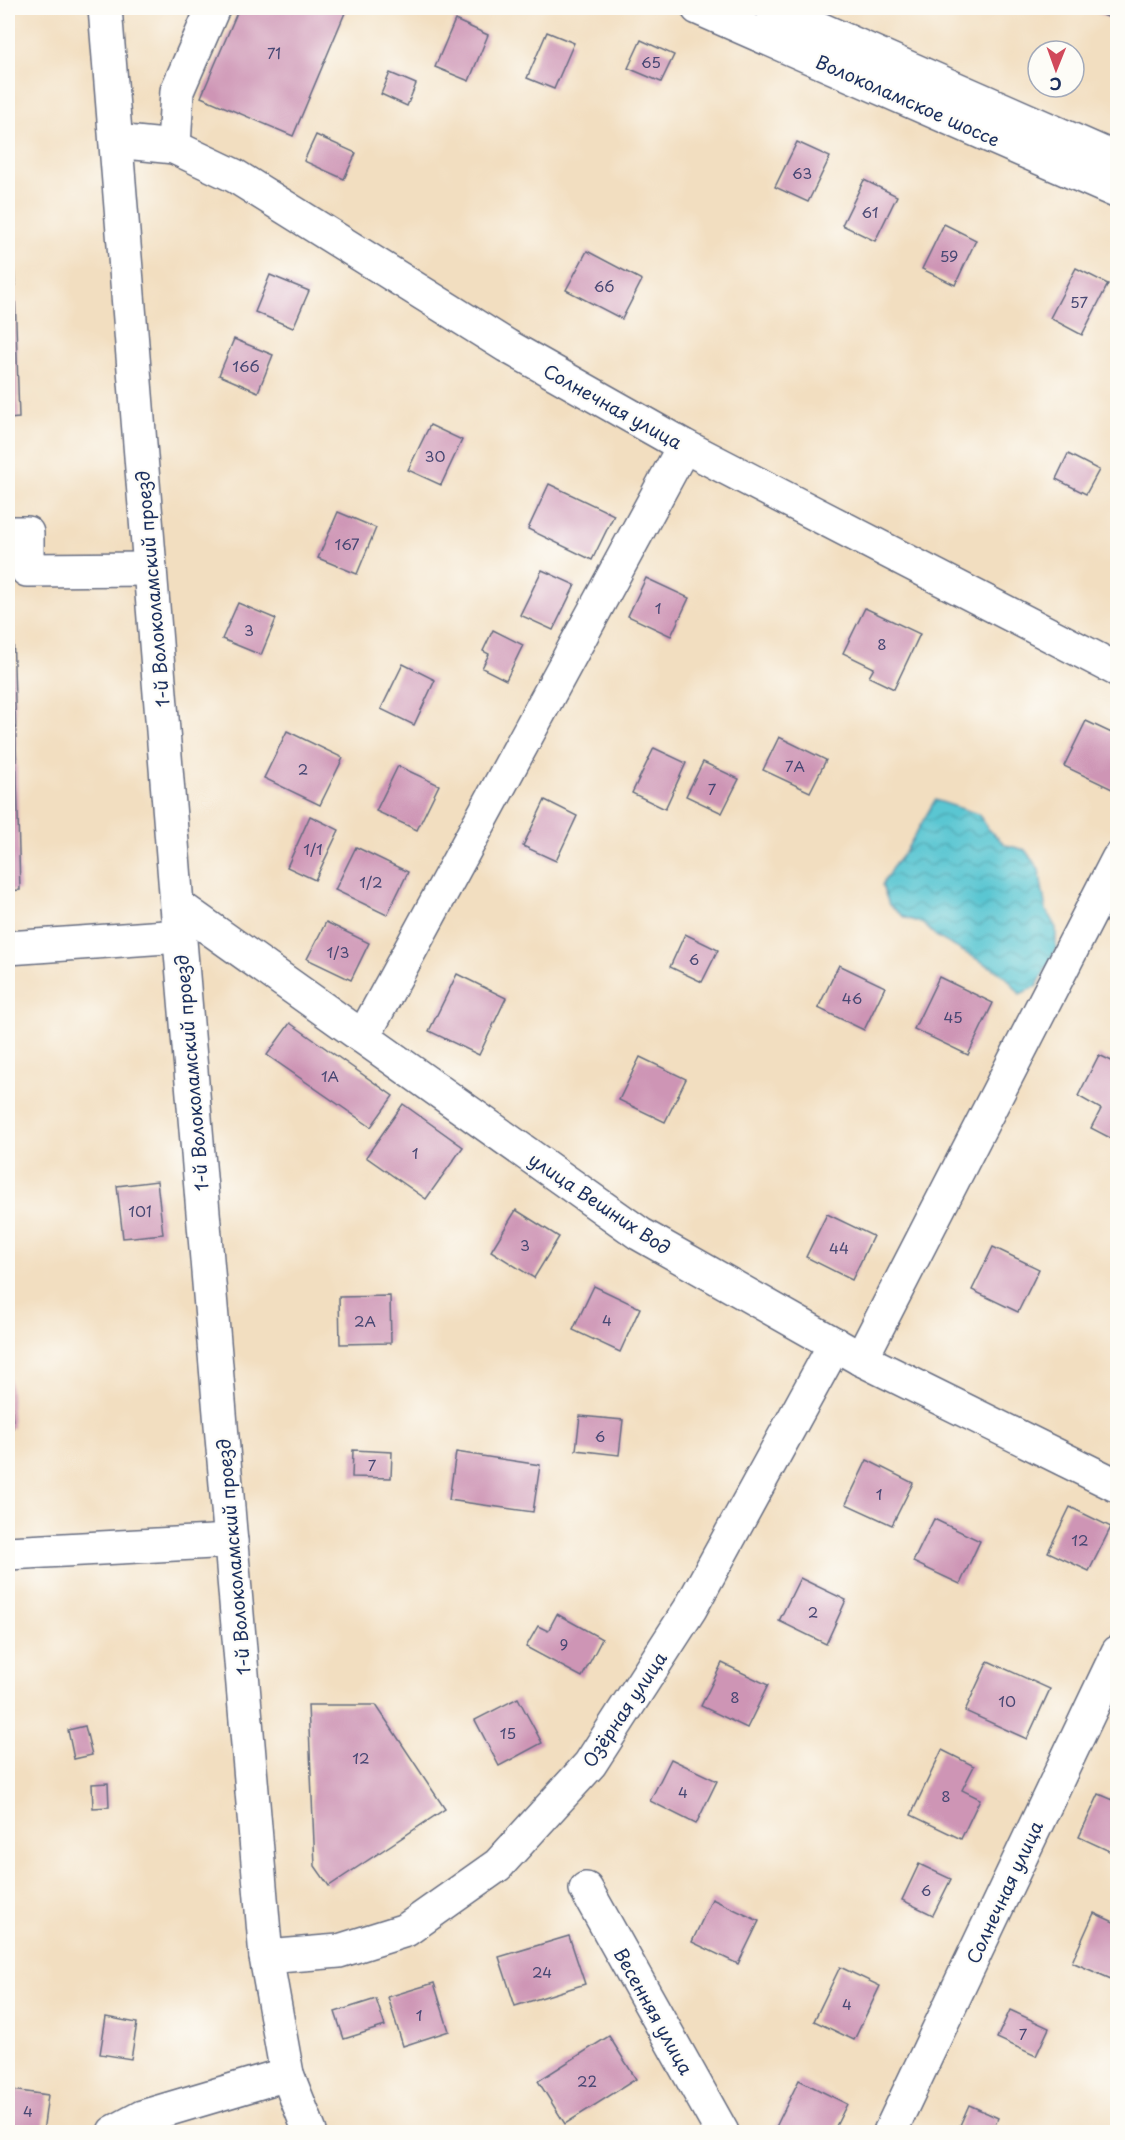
<svg xmlns="http://www.w3.org/2000/svg" width="1125" height="2140" viewBox="0 0 1125 2140" font-family="'Playpen Sans',sans-serif">
  <style>
    .water { fill: url(#water-waves); stroke: #3a7a98; stroke-width: 1.5 }
    .building { fill: #ce95b5 }
    .lines { fill: none; stroke-linecap: round; stroke-linejoin: round }
    .minor-casing { stroke: #666c80; stroke-width: 36 }
    .major-casing { stroke: #666c80; stroke-width: 36 }
    .minor { stroke: #fff; stroke-width: 33 }
    .major { stroke: #fff; stroke-width: 33 }
    .labels { text-anchor: middle; dominant-baseline: central; stroke-width: 4.5; stroke-linejoin: round; paint-order: stroke }
    .number-label { font-size: 15px; fill: #484874 }
    .street-label { font-size: 18px; fill: #1b2f5e; stroke: #fdfcf7 }
  </style>
  <defs>
    <pattern id="water-waves" width="16" height="10" patternUnits="userSpaceOnUse" patternTransform="scale(1.5)"><rect width="16" height="10" fill="#5ac6d2"/><path d="M0 5q4-4 8 0t8 0" fill="none" stroke="#4aa1ae"/></pattern>
  </defs>
  <rect width="100%" height="100%" fill="#fdfcf7"/>
  <filter id="ink" filterUnits="userSpaceOnUse"><feTurbulence type="fractalNoise" baseFrequency=".0167" numOctaves="2"/><feDisplacementMap in="SourceGraphic" scale="12" xChannelSelector="R" yChannelSelector="G"/><feConvolveMatrix kernelMatrix="1 2 1 2 8 2 1 2 1" color-interpolation-filters="sRGB"/></filter>
  <filter id="wash" filterUnits="userSpaceOnUse"><feTurbulence type="fractalNoise" baseFrequency=".008" numOctaves="4" result="noise"/><feDisplacementMap in="SourceGraphic" scale="24" xChannelSelector="R" yChannelSelector="G"/><feGaussianBlur stdDeviation="1.35" result="paint"/><feColorMatrix in="noise" values="0 0 0 0 0 0 0 0 0 0 0 0 0 0 0 0 0 1.4 0 .05"/><feComposite in="paint" operator="in"/></filter>
  <g filter="url(#wash)">
    <rect width="100%" height="100%" fill="#f2dec0"/>
    <path class="water" d="M 935,800 L 978,814 L 990,831 L 1006,845 L 1025,850 L 1039,869 L 1046,910 L 1056,928 L 1056,949 L 1037,986 L 1020,994 L 1007,978 L 991,967 L 937,937 L 923,924 L 904,917 L 889,905 L 882,885 L 892,868 L 905,852 Z"/>
    <g id="blocks">
      <g class="building">
        <path d="M 239,8 L 347,8 L 293,136 L 201,97 Z"/>
        <path d="M 1093,8 L 1118,8 L 1118,21 L 1092,11 Z"/>
        <path d="M 455,20 L 488,35 L 469,81 L 435,67 Z"/>
        <path d="M 547,32 L 574,43 L 554,89 L 527,78 Z"/>
        <path d="M 641,40 L 674,55 L 661,82 L 628,68 Z"/>
        <path d="M 390,73 L 416,84 L 407,106 L 381,94 Z"/>
        <path d="M 316,135 L 356,153 L 344,179 L 304,161 Z"/>
        <path d="M 8,136 L 10,136 L 19,418 L 8,419 Z"/>
        <path d="M 797,142 L 830,157 L 808,202 L 775,187 Z"/>
        <path d="M 864,180 L 897,196 L 875,241 L 842,225 Z"/>
        <path d="M 944,224 L 976,240 L 955,285 L 922,269 Z"/>
        <path d="M 587,251 L 642,280 L 622,319 L 566,290 Z"/>
        <path d="M 1076,268 L 1108,284 L 1082,335 L 1050,318 Z"/>
        <path d="M 270,275 L 309,291 L 293,328 L 255,312 Z"/>
        <path d="M 234,339 L 273,355 L 258,392 L 219,375 Z"/>
        <path d="M 430,425 L 462,440 L 441,485 L 408,470 Z"/>
        <path d="M 1068,454 L 1099,470 L 1086,494 L 1056,479 Z"/>
        <path d="M 549,484 L 614,515 L 592,560 L 528,529 Z"/>
        <path d="M 338,512 L 376,528 L 357,574 L 318,558 Z"/>
        <path d="M 8,553 L 11,553 L 20,890 L 8,891 Z"/>
        <path d="M 542,570 L 575,585 L 553,630 L 520,615 Z"/>
        <path d="M 646,578 L 689,598 L 671,636 L 628,616 Z"/>
        <path d="M 238,603 L 276,619 L 261,655 L 222,639 Z"/>
        <path d="M 865,608 L 920,634 L 894,689 L 869,677 L 874,668 L 843,653 Z"/>
        <path d="M 493,630 L 523,645 L 506,680 L 482,668 L 489,654 L 483,651 Z"/>
        <path d="M 403,664 L 435,680 L 414,725 L 381,709 Z"/>
        <path d="M 1086,721 L 1118,736 L 1118,777 L 1112,789 L 1064,766 Z"/>
        <path d="M 287,731 L 343,758 L 320,805 L 264,778 Z"/>
        <path d="M 779,737 L 826,760 L 810,792 L 763,770 Z"/>
        <path d="M 654,748 L 686,763 L 665,809 L 632,793 Z"/>
        <path d="M 703,762 L 739,779 L 722,813 L 686,796 Z"/>
        <path d="M 398,766 L 439,785 L 417,830 L 376,811 Z"/>
        <path d="M 545,800 L 577,816 L 556,861 L 523,846 Z"/>
        <path d="M 310,816 L 339,830 L 315,880 L 287,867 Z"/>
        <path d="M 356,847 L 408,872 L 387,915 L 335,890 Z"/>
        <path d="M 326,922 L 369,943 L 351,980 L 307,959 Z"/>
        <path d="M 685,934 L 718,950 L 702,982 L 670,967 Z"/>
        <path d="M 839,965 L 885,987 L 864,1030 L 818,1008 Z"/>
        <path d="M 457,974 L 506,998 L 479,1055 L 429,1031 Z"/>
        <path d="M 939,977 L 993,1003 L 968,1055 L 914,1029 Z"/>
        <path d="M 290,1023 L 393,1096 L 371,1127 L 267,1055 Z"/>
        <path d="M 1099,1055 L 1118,1064 L 1118,1142 L 1091,1128 L 1101,1109 L 1078,1096 Z"/>
        <path d="M 640,1057 L 686,1079 L 665,1122 L 619,1100 Z"/>
        <path d="M 403,1104 L 463,1147 L 426,1199 L 366,1157 Z"/>
        <path d="M 157,1181 L 163,1234 L 123,1238 L 117,1186 Z"/>
        <path d="M 516,1210 L 559,1237 L 534,1278 L 491,1251 Z"/>
        <path d="M 827,1214 L 873,1236 L 852,1280 L 806,1257 Z"/>
        <path d="M 993,1247 L 1039,1269 L 1018,1312 L 972,1290 Z"/>
        <path d="M 594,1286 L 640,1308 L 620,1352 L 573,1330 Z"/>
        <path d="M 390,1296 L 391,1343 L 340,1344 L 339,1297 Z"/>
        <path d="M 8,1379 L 10,1379 L 13,1428 L 8,1428 Z"/>
        <path d="M 580,1416 L 623,1420 L 619,1455 L 576,1450 Z"/>
        <path d="M 353,1450 L 392,1452 L 391,1478 L 352,1477 Z"/>
        <path d="M 456,1452 L 540,1465 L 533,1512 L 449,1500 Z"/>
        <path d="M 867,1460 L 913,1483 L 892,1525 L 846,1504 Z"/>
        <path d="M 1070,1507 L 1111,1527 L 1089,1571 L 1048,1552 Z"/>
        <path d="M 934,1519 L 980,1541 L 960,1584 L 913,1562 Z"/>
        <path d="M 800,1578 L 846,1600 L 826,1644 L 779,1621 Z"/>
        <path d="M 557,1614 L 602,1639 L 582,1677 L 526,1647 L 538,1626 L 548,1631 Z"/>
        <path d="M 988,1661 L 1050,1689 L 1027,1739 L 965,1711 Z"/>
        <path d="M 722,1663 L 768,1685 L 747,1728 L 701,1706 Z"/>
        <path d="M 518,1698 L 542,1743 L 499,1766 L 475,1720 Z"/>
        <path d="M 308,1705 L 376,1705 L 445,1809 L 329,1886 L 315,1866 Z"/>
        <path d="M 85,1726 L 92,1755 L 74,1759 L 68,1730 Z"/>
        <path d="M 942,1750 L 974,1766 L 962,1790 L 980,1799 L 961,1839 L 911,1815 Z"/>
        <path d="M 671,1759 L 717,1781 L 696,1824 L 650,1801 Z"/>
        <path d="M 108,1783 L 109,1807 L 93,1808 L 92,1784 Z"/>
        <path d="M 1099,1794 L 1118,1802 L 1118,1855 L 1079,1837 Z"/>
        <path d="M 919,1864 L 951,1879 L 933,1915 L 902,1900 Z"/>
        <path d="M 712,1899 L 759,1921 L 738,1964 L 692,1942 Z"/>
        <path d="M 1094,1913 L 1118,1924 L 1118,1982 L 1072,1962 Z"/>
        <path d="M 569,1936 L 585,1984 L 515,2006 L 499,1957 Z"/>
        <path d="M 840,1967 L 880,1986 L 854,2040 L 814,2021 Z"/>
        <path d="M 434,1983 L 449,2031 L 403,2046 L 388,1997 Z"/>
        <path d="M 376,1999 L 385,2026 L 344,2039 L 335,2012 Z"/>
        <path d="M 1010,2010 L 1049,2028 L 1036,2056 L 997,2038 Z"/>
        <path d="M 106,2017 L 137,2023 L 131,2059 L 100,2054 Z"/>
        <path d="M 609,2036 L 636,2079 L 565,2124 L 538,2081 Z"/>
        <path d="M 799,2080 L 847,2104 L 833,2132 L 777,2132 L 774,2131 Z"/>
        <path d="M 12,2090 L 48,2095 L 43,2132 L 8,2132 Z"/>
        <path d="M 969,2105 L 998,2118 L 992,2132 L 957,2132 Z"/>
      </g>
    </g>
  </g>
  <g filter="url(#ink)">
    <use href="#blocks" fill-opacity="0" stroke="#666c80" stroke-width="1.5"/>
    <g class="lines">
      <g class="minor-casing">
        <g id="minor">
          <path d="M 105,8 L 177,905 L 266,1957 L 287,2074 L 310,2132"/>
          <path d="M 116,141 L 174,147 L 235,176 L 507,346 L 684,446 L 1118,670"/>
          <path d="M 174,147 L 177,91 L 213,8"/>
          <path d="M 8,533 L 27,533 L 27,570 L 150,569"/>
          <path d="M 177,905 L 640,1234 L 861,1359 L 1118,1486"/>
          <path d="M 8,948 L 180,936"/>
          <path d="M 363,1037 L 684,446"/>
          <path d="M 861,1359 L 1118,859"/>
          <path d="M 8,1553 L 231,1541"/>
          <path d="M 586,1889 L 722,2132"/>
          <path d="M 266,1957 L 339,1951 L 406,1930 L 498,1865 L 590,1764 L 690,1609 L 835,1344"/>
          <path d="M 114,2132 L 142,2117 L 287,2074"/>
          <path d="M 890,2132 L 1118,1652"/>
        </g>
      </g>
      <g class="major-casing">
        <g id="major">
          <path d="M 698,8 L 1118,192"/>
          <path d="M 772,8 L 1118,160"/>
        </g>
      </g>
      <use href="#minor" class="minor"/>
      <use href="#major" class="major"/>
    </g>
  </g>
  <g class="labels">
    <g class="number-label">
      <text x="274" y="52">71</text>
      <text x="651" y="61">65</text>
      <text x="802" y="172">63</text>
      <text x="870" y="211">61</text>
      <text x="949" y="255">59</text>
      <text x="604" y="285">66</text>
      <text x="1079" y="301">57</text>
      <text x="246" y="365">166</text>
      <text x="435" y="455">30</text>
      <text x="347" y="543">167</text>
      <text x="658" y="607">1</text>
      <text x="249" y="629">3</text>
      <text x="882" y="643">8</text>
      <text x="795" y="765">7А</text>
      <text x="303" y="768">2</text>
      <text x="712" y="788">7</text>
      <text x="313" y="848">1/1</text>
      <text x="371" y="881">1/2</text>
      <text x="338" y="951">1/3</text>
      <text x="694" y="958">6</text>
      <text x="852" y="997">46</text>
      <text x="953" y="1016">45</text>
      <text x="330" y="1075">1А</text>
      <text x="415" y="1152">1</text>
      <text x="140" y="1210">101</text>
      <text x="525" y="1244">3</text>
      <text x="839" y="1247">44</text>
      <text x="607" y="1319">4</text>
      <text x="365" y="1320">2А</text>
      <text x="600" y="1435">6</text>
      <text x="372" y="1464">7</text>
      <text x="879" y="1493">1</text>
      <text x="1080" y="1539">12</text>
      <text x="813" y="1611">2</text>
      <text x="564" y="1643">9</text>
      <text x="735" y="1696">8</text>
      <text x="1007" y="1700">10</text>
      <text x="508" y="1732">15</text>
      <text x="361" y="1757">12</text>
      <text x="683" y="1791">4</text>
      <text x="946" y="1795">8</text>
      <text x="926" y="1889">6</text>
      <text x="542" y="1971">24</text>
      <text x="847" y="2003">4</text>
      <text x="419" y="2014">1</text>
      <text x="1023" y="2033">7</text>
      <text x="587" y="2080">22</text>
      <text x="28" y="2110">4</text>
    </g>
    <g class="street-label">
      <text transform="translate(908 100) rotate(24)">Волоколамское шоссе</text>
      <text transform="translate(613 406) rotate(29)">Солнечная улица</text>
      <text transform="translate(152 589) rotate(-95)">1-й Волоколамский проезд</text>
      <text transform="translate(191 1073) rotate(-95)">1-й Волоколамский проезд</text>
      <text transform="translate(600 1203) rotate(34)">улица Вешних Вод</text>
      <text transform="translate(233 1557) rotate(-95)">1-й Волоколамский проезд</text>
      <text transform="translate(624 1709) rotate(-56)">Озёрная улица</text>
      <text transform="translate(1004 1892) rotate(-65)">Солнечная улица</text>
      <text transform="translate(654 2011) rotate(61)">Весенняя улица</text>
    </g>
  </g>
  <rect width="1125" height="2140" fill="none" stroke="#fdfcf7" stroke-width="30"/>
  <g transform="translate(1056 69) rotate(181)"><circle r="28" fill="#fdfcf7" stroke="#a3aaba" stroke-width="1.5"/>
  <path d="M0-4.5L10 22L0 15L-10 22Z" fill="#d1495b"/>
  <text y="-9" font-size="16" font-weight="bold" text-anchor="middle" fill="#1b2f5e">С</text>
  </g>
</svg>
